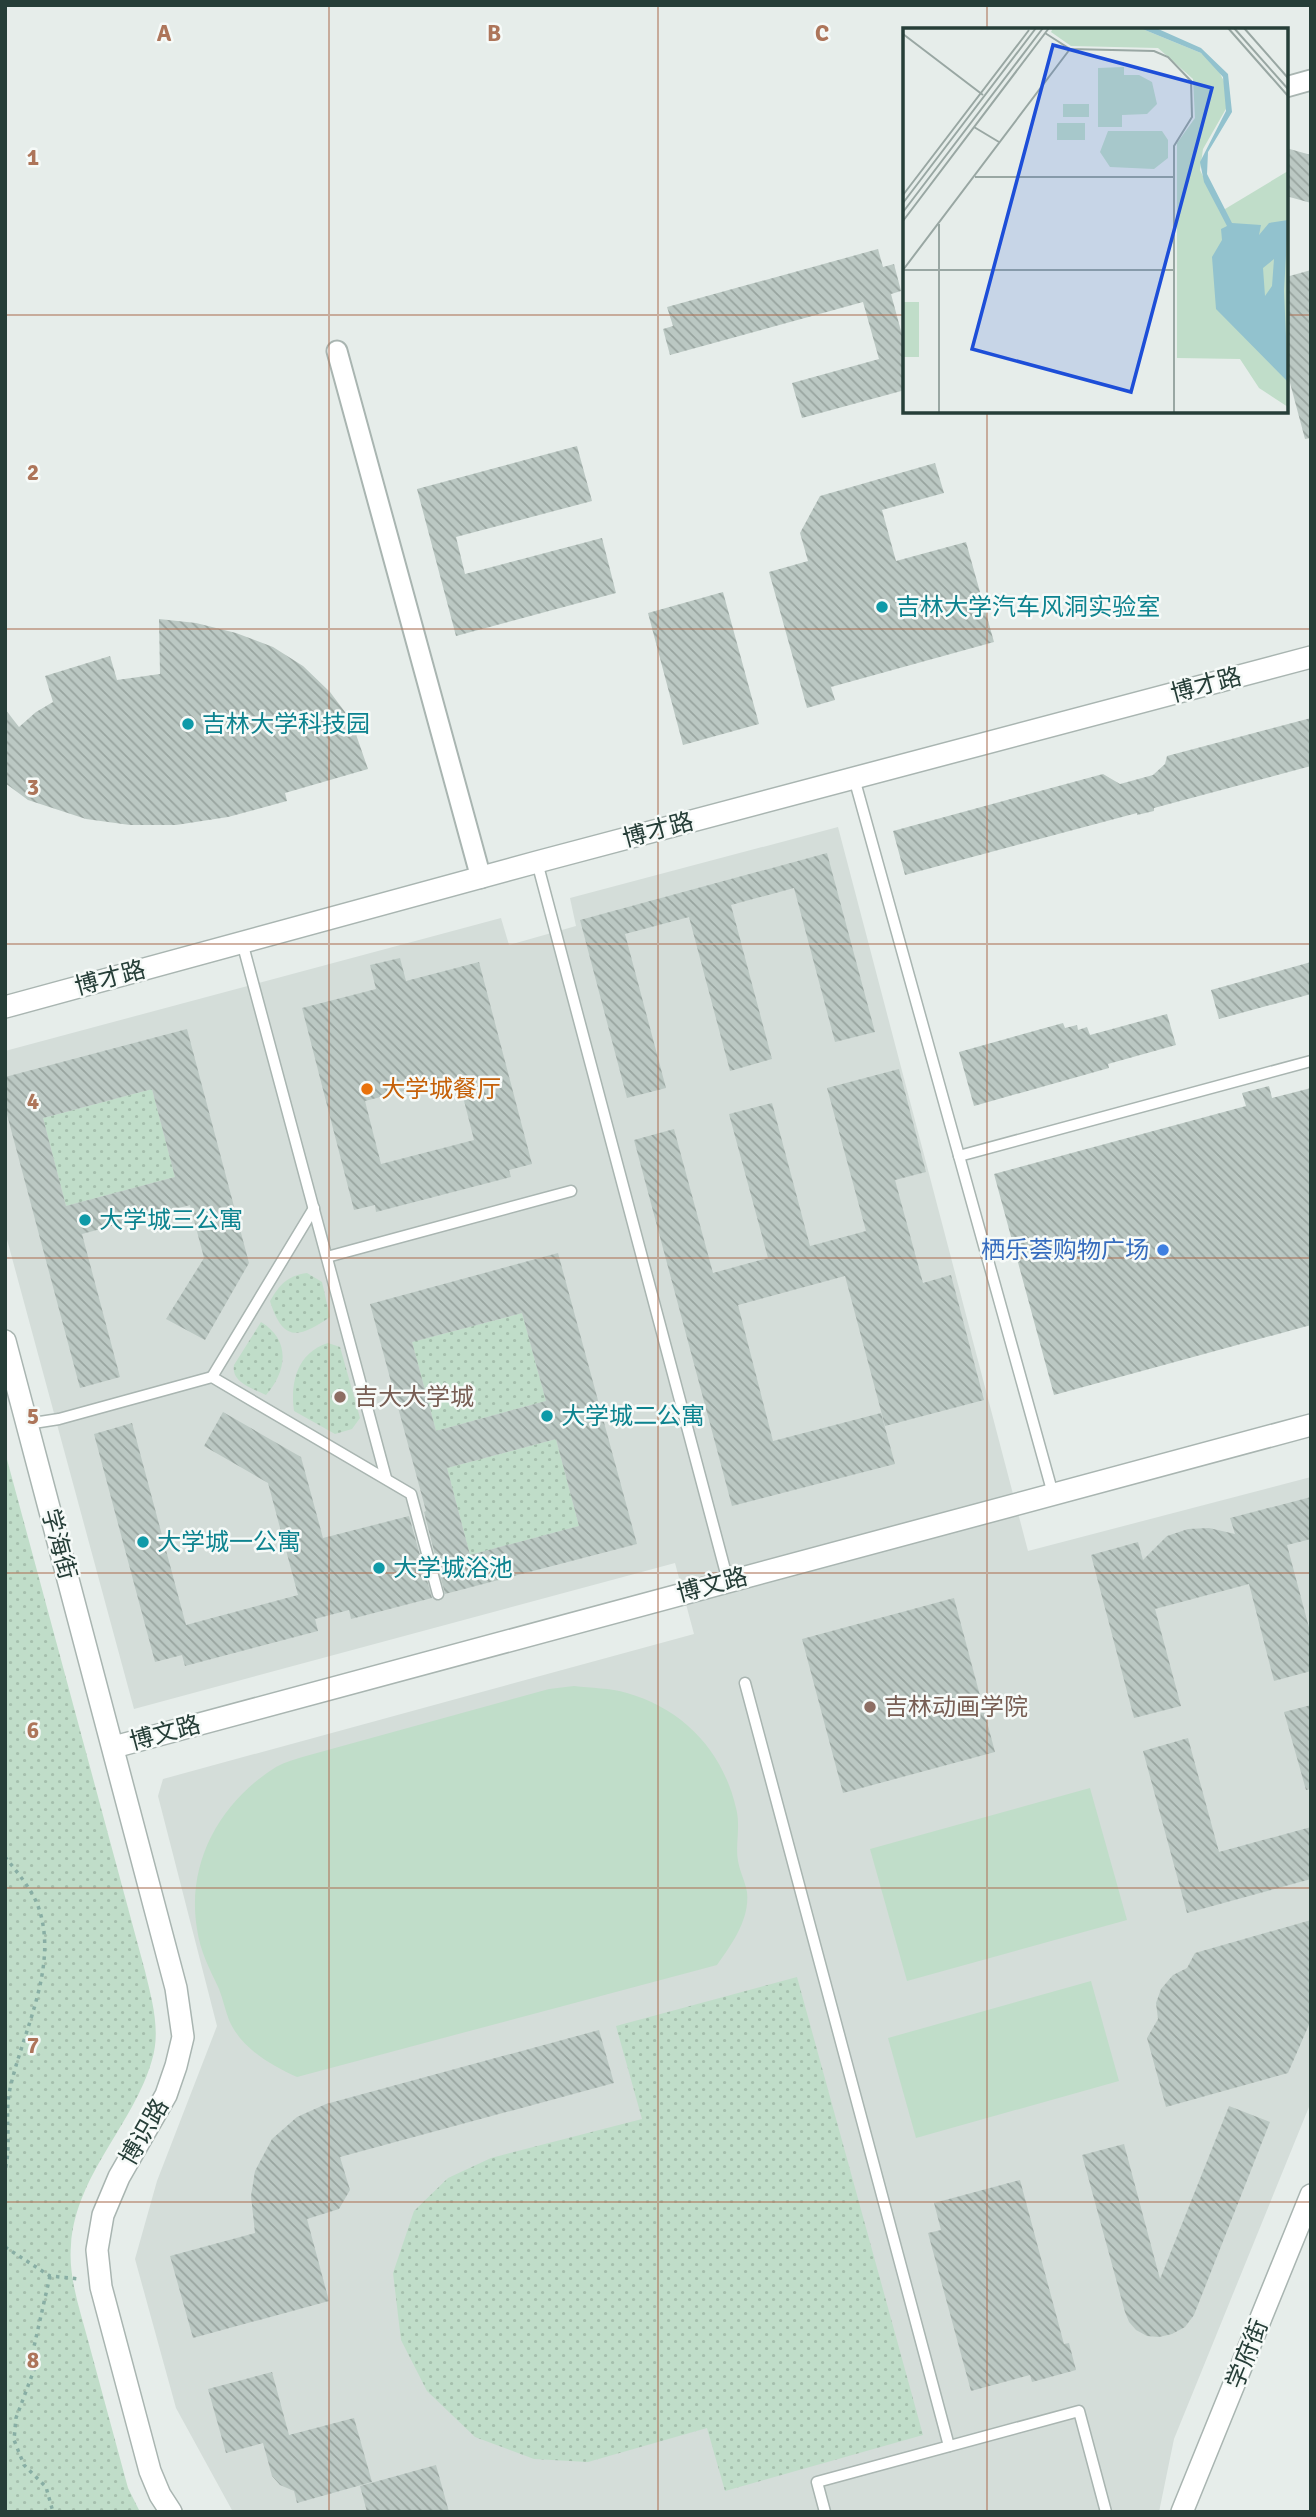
<svg xmlns="http://www.w3.org/2000/svg" width="1316" height="2517" viewBox="0 0 1316 2517" font-family="Signika,'Noto Sans SC',sans-serif">
  <style>
    .built { fill: #d4ddd9 }
    .grass { fill: url(#grass-dots) }
    .pitch { fill: #c0ddc9 }
    .building { fill: url(#building-back-hatch); fill-rule: evenodd }
    .lines { fill: none; stroke-linecap: round; stroke-linejoin: round }
    .service-casing { stroke: #a9b5b1; stroke-width: 13 }
    .minor-casing { stroke: #a9b5b1; stroke-width: 23 }
    .tertiary-casing { stroke: #a9b5b1; stroke-width: 24 }
    .path { stroke: #88aea4; stroke-width: 3.5; stroke-dasharray: 3.5 5; stroke-linecap: butt }
    .service { stroke: #fff; stroke-width: 10 }
    .minor { stroke: #fff; stroke-width: 19 }
    .tertiary { stroke: #fff; stroke-width: 21 }
    .grid { fill: none; stroke: #ad755a; stroke-width: 2; stroke-opacity: 0.55 }
    .culture-dot { fill: #0f9aa8; stroke: #f6faf8; stroke-width: 2.5 }
    .food-dot { fill: #e8710a; stroke: #f6faf8; stroke-width: 2.5 }
    .shop-dot { fill: #3f7fe0; stroke: #f6faf8; stroke-width: 2.5 }
    .education-dot { fill: #8d6e63; stroke: #f6faf8; stroke-width: 2.5 }
    .labels { text-anchor: middle; dominant-baseline: central; stroke-width: 5; stroke-linejoin: round; paint-order: stroke }
    .culture-label { font-size: 24px; fill: #0d838f; stroke: #f6faf8; text-anchor: start }
    .street-label { font-size: 24px; fill: #263e38; stroke: #f6faf8 }
    .food-label { font-size: 24px; fill: #c56008; stroke: #f6faf8; text-anchor: start }
    .shop-label { font-size: 24px; fill: #366cbe; stroke: #f6faf8; text-anchor: end }
    .education-label { font-size: 24px; fill: #785e54; stroke: #f6faf8; text-anchor: start }
    .inset-road { fill: none; stroke: #99a7a3; stroke-width: 2 }
    .view { fill: #1d4ed8; fill-opacity: 0.15; stroke: #1d4ed8; stroke-width: 3.5 }
    .inset-edge { fill: none; stroke: #263e38; stroke-width: 3.5 }
    .grid-label { font-size: 23px; text-anchor: middle; font-weight: bold; fill: #ad755a; stroke: #f6faf8; stroke-width: 5; stroke-linejoin: round; paint-order: stroke }
  </style>
  <defs>
    <pattern id="grass-dots" width="8" height="8" patternUnits="userSpaceOnUse" patternTransform="scale(1.75)"><rect width="8" height="8" fill="#c0ddc9"/><path d="M2 2h.1M6 6h.1" fill="none" stroke="#a5bfad" stroke-width="1.8" stroke-linecap="round"/></pattern>
    <pattern id="building-back-hatch" width="6" height="6" patternUnits="userSpaceOnUse" patternTransform="scale(1.75)"><rect width="6" height="6" fill="#bbc8c3"/><path d="M-1 5l2 2M0 0l6 6M5-1l2 2" fill="none" stroke="#98a49f"/></pattern>
  </defs>
  <rect width="100%" height="100%" fill="#e6edea"/>
  <path class="built" d="M 838,827 L 1028,1551 L 1311,1477 L 1311,2102 L 1174,2439 L 1159,2512 L 233,2512 L 176,2408 L 135,2259 L 157,2181 L 217,2026 L 158,1796 L 163,1779 L 694,1634 L 675,1563 L 134,1709 L 5,1232 L 5,1051 L 501,918 L 509,945 L 576,926 L 570,898 Z"/>
  <g class="grass">
    <path d="M 152,1089 L 175,1177 L 66,1206 L 43,1118 Z"/>
    <path d="M 307,1273 L 322,1282 L 330,1317 C 299,1338 283,1343 270,1301 C 280,1284 287,1276 307,1273 Z"/>
    <path d="M 522,1313 L 546,1401 L 436,1431 L 412,1342 Z"/>
    <path d="M 261,1322 C 291,1340 287,1371 266,1395 C 253,1388 231,1383 234,1365 Z"/>
    <path d="M 328,1343 L 340,1347 L 360,1418 L 352,1429 L 335,1434 L 294,1411 C 290,1382 297,1353 328,1343 Z"/>
    <path d="M 556,1439 L 579,1526 L 470,1555 L 447,1468 Z"/>
    <path d="M 5,1452 L 145,1971 C 152,2000 161,2031 152,2060 C 134,2124 76,2174 71,2245 C 68,2278 81,2313 89,2344 C 102,2392 115,2440 128,2488 L 140,2512 L 5,2512 Z"/>
    <path d="M 797,1977 L 923,2435 L 725,2491 L 707,2428 L 588,2462 L 534,2459 L 475,2437 L 427,2391 L 401,2340 L 393,2273 L 414,2211 L 448,2178 L 491,2158 L 642,2119 L 616,2026 Z"/>
  </g>
  <g class="pitch">
    <path d="M 574,1686 C 591,1688 610,1688 627,1693 C 683,1709 723,1751 736,1808 C 741,1826 735,1845 738,1861 C 740,1872 745,1881 747,1892 C 750,1919 732,1944 717,1965 L 297,2077 C 270,2065 241,2048 229,2020 C 225,2010 223,1999 219,1989 C 210,1970 200,1951 197,1929 C 186,1863 220,1802 276,1767 C 285,1762 296,1759 306,1756 L 549,1689 Z"/>
    <path d="M 1090,1788 L 1127,1920 L 907,1981 L 870,1849 Z"/>
    <path d="M 1091,1981 L 1119,2081 L 916,2138 L 888,2038 Z"/>
  </g>
  <g class="building">
    <path d="M 1286,148 L 1311,155 L 1311,203 L 1286,196 Z"/>
    <path d="M 878,249 L 883,267 L 894,264 L 901,291 L 891,294 L 905,346 L 905,390 L 802,418 L 792,383 L 879,359 L 863,302 L 670,355 L 663,329 L 673,326 L 667,307 Z"/>
    <path d="M 1311,270 L 1311,438 L 1305,439 L 1286,368 L 1286,277 Z"/>
    <path d="M 577,446 L 592,501 L 456,537 L 465,574 L 602,538 L 616,593 L 456,636 L 417,489 Z"/>
    <path d="M 935,463 L 944,493 L 882,510 L 896,561 L 966,542 L 994,642 L 831,687 L 835,700 L 807,708 L 769,572 L 808,561 L 800,533 L 820,496 Z"/>
    <path d="M 723,592 L 759,724 L 683,745 L 648,613 Z"/>
    <path d="M 159,619 L 196,623 L 236,633 L 273,647 L 303,666 L 330,692 L 351,720 L 368,769 L 285,793 L 287,801 L 228,817 L 176,825 L 130,825 L 86,819 L 28,800 L 5,783 L 5,709 L 19,727 L 36,712 L 53,702 L 45,676 L 110,656 L 117,680 L 160,674 Z"/>
    <path d="M 1311,718 L 1311,766 L 1154,808 L 1154,811 L 1137,815 L 1137,813 L 905,875 L 893,831 L 1103,774 L 1120,784 L 1153,775 L 1165,764 L 1167,756 Z"/>
    <path d="M 827,853 L 875,1032 L 835,1042 L 794,888 L 731,905 L 772,1059 L 730,1071 L 689,917 L 625,934 L 666,1088 L 627,1098 L 580,920 Z"/>
    <path d="M 400,958 L 406,981 L 479,962 L 532,1164 L 509,1170 L 511,1177 L 376,1212 L 375,1205 L 354,1210 L 302,1008 L 376,989 L 370,965 ZM 458,1077 L 474,1140 L 381,1164 L 365,1101 Z"/>
    <path d="M 1311,962 L 1311,994 L 1219,1019 L 1211,990 Z"/>
    <path d="M 1167,1014 L 1176,1045 L 1108,1064 L 1109,1068 L 974,1106 L 959,1052 L 1063,1023 L 1065,1028 L 1077,1025 L 1078,1030 L 1087,1027 L 1090,1035 Z"/>
    <path d="M 187,1029 L 249,1263 L 205,1340 L 166,1319 L 204,1258 L 190,1205 L 82,1234 L 120,1377 L 80,1388 L 5,1107 L 5,1077 ZM 152,1089 L 175,1177 L 66,1206 L 43,1118 Z"/>
    <path d="M 899,1069 L 926,1172 L 895,1180 L 923,1283 L 951,1275 L 984,1400 L 885,1426 L 845,1276 L 738,1305 L 773,1441 L 881,1413 L 895,1464 L 732,1506 L 634,1140 L 674,1129 L 713,1273 L 768,1258 L 729,1114 L 772,1103 L 810,1246 L 866,1231 L 827,1088 Z"/>
    <path d="M 1269,1086 L 1272,1098 L 1311,1088 L 1311,1325 L 1054,1395 L 994,1174 L 1246,1106 L 1242,1093 Z"/>
    <path d="M 558,1253 L 637,1544 L 445,1594 L 424,1512 L 426,1511 L 370,1304 ZM 522,1313 L 546,1401 L 436,1431 L 412,1342 ZM 556,1439 L 579,1526 L 470,1555 L 447,1468 Z"/>
    <path d="M 223,1412 L 301,1457 L 323,1538 L 409,1516 L 432,1598 L 351,1619 L 349,1610 L 315,1619 L 318,1631 L 185,1666 L 182,1655 L 155,1662 L 94,1434 L 132,1423 L 186,1625 L 298,1595 L 268,1483 L 204,1446 Z"/>
    <path d="M 1311,1497 L 1311,1539 L 1287,1545 L 1311,1635 L 1311,1671 L 1274,1681 L 1249,1584 L 1155,1609 L 1181,1706 L 1134,1718 L 1091,1555 L 1138,1542 L 1143,1560 L 1167,1536 L 1188,1529 L 1209,1528 L 1235,1534 L 1230,1518 Z"/>
    <path d="M 954,1598 L 995,1752 L 843,1793 L 802,1639 Z"/>
    <path d="M 1311,1705 L 1311,1789 L 1306,1790 L 1284,1712 Z"/>
    <path d="M 1188,1738 L 1219,1852 L 1311,1827 L 1311,1879 L 1187,1913 L 1143,1751 Z"/>
    <path d="M 1311,1920 L 1311,2020 L 1288,2073 L 1166,2107 L 1147,2038 L 1158,2019 L 1156,2003 L 1161,1989 L 1173,1975 L 1187,1968 L 1195,1953 Z"/>
    <path d="M 599,2030 L 614,2083 L 340,2157 L 350,2190 L 339,2209 L 307,2219 L 329,2301 L 193,2338 L 170,2256 L 255,2233 L 251,2196 L 255,2171 L 272,2139 L 297,2117 L 326,2104 Z"/>
    <path d="M 1229,2106 L 1270,2122 L 1194,2315 L 1185,2327 L 1172,2334 L 1159,2337 L 1147,2336 L 1136,2330 L 1129,2322 L 1125,2312 L 1082,2155 L 1124,2144 L 1160,2279 Z"/>
    <path d="M 1020,2180 L 1064,2344 L 1069,2343 L 1076,2370 L 1032,2382 L 1030,2375 L 971,2391 L 928,2233 L 941,2230 L 934,2203 Z"/>
    <path d="M 272,2372 L 289,2435 L 354,2418 L 372,2482 L 297,2503 L 294,2491 L 280,2485 L 272,2476 L 263,2443 L 226,2453 L 208,2389 Z"/>
    <path d="M 436,2465 L 449,2512 L 367,2512 L 360,2486 Z"/>
  </g>
  <g class="lines">
    <g class="service-casing">
      <g id="service">
        <path d="M 854,778 L 1053,1494"/>
        <path d="M 537,862 L 728,1581"/>
        <path d="M 242,942 L 386,1478"/>
        <path d="M 959,1156 L 1311,1061"/>
        <path d="M 327,1257 L 571,1191"/>
        <path d="M 212,1377 L 314,1208"/>
        <path d="M 27,1424 L 59,1419 L 212,1377 L 411,1494 L 438,1594"/>
        <path d="M 745,1683 L 949,2446"/>
        <path d="M 825,2512 L 817,2482 L 1079,2411 L 1106,2512"/>
      </g>
    </g>
    <g class="minor-casing">
      <g id="minor">
        <path d="M 1286,87 L 1311,80"/>
        <path d="M 337,351 L 481,878"/>
      </g>
    </g>
    <g class="tertiary-casing">
      <g id="tertiary">
        <path d="M 5,1007 L 537,862 L 1311,657"/>
        <path d="M 5,1341 L 176,1988 L 183,2037 L 176,2066 L 166,2095 L 119,2177 L 103,2215 L 97,2250 L 101,2287 L 150,2471 L 160,2495 L 171,2512"/>
        <path d="M 114,1747 L 1311,1425"/>
        <path d="M 1182,2512 L 1311,2195"/>
      </g>
    </g>
    <g class="path">
      <path d="M 5,1857 C 17,1872 31,1888 38,1906 C 60,1966 22,2032 10,2089 C 4,2116 12,2144 5,2170"/>
      <path d="M 5,2247 L 50,2276 L 79,2279"/>
      <path d="M 50,2276 L 33,2351 L 34,2370 L 16,2418 L 14,2440 L 24,2465 L 46,2487 L 53,2512"/>
    </g>
    <use href="#service" class="service"/>
    <use href="#minor" class="minor"/>
    <use href="#tertiary" class="tertiary"/>
  </g>
  <path class="grid" d="M 329,5 L 329,2512M 658,5 L 658,2512M 987,5 L 987,30M 5,315 L 905,315M 1286,315 L 1311,315M 987,411 L 987,2512M 5,629 L 1311,629M 5,944 L 1311,944M 5,1258 L 1311,1258M 5,1573 L 1311,1573M 5,1888 L 1311,1888M 5,2202 L 1311,2202"/>
  <g class="culture-dot">
    <circle cx="882" cy="607" r="7"/>
    <circle cx="188" cy="724" r="7"/>
    <circle cx="85" cy="1220" r="7"/>
    <circle cx="547" cy="1416" r="7"/>
    <circle cx="143" cy="1542" r="7"/>
    <circle cx="379" cy="1568" r="7"/>
  </g>
  <circle class="food-dot" cx="367" cy="1089" r="7"/>
  <circle class="shop-dot" cx="1163" cy="1250" r="7"/>
  <g class="education-dot">
    <circle cx="340" cy="1397" r="7"/>
    <circle cx="870" cy="1707" r="7"/>
  </g>
  <g class="labels">
    <g class="culture-label">
      <text x="896" y="607">吉林大学汽车风洞实验室</text>
      <text x="202" y="724">吉林大学科技园</text>
      <text x="99" y="1220">大学城三公寓</text>
      <text x="561" y="1416">大学城二公寓</text>
      <text x="157" y="1542">大学城一公寓</text>
      <text x="393" y="1568">大学城浴池</text>
    </g>
    <g class="street-label">
      <text transform="translate(1206 685) rotate(-15)">博才路</text>
      <text transform="translate(658 830) rotate(-15)">博才路</text>
      <text transform="translate(110 978) rotate(-15)">博才路</text>
      <text transform="translate(59 1544) rotate(75)">学海街</text>
      <text transform="translate(712 1585) rotate(-15)">博文路</text>
      <text transform="translate(165 1733) rotate(-15)">博文路</text>
      <text transform="translate(144 2132) rotate(-60)">博识路</text>
      <text transform="translate(1247 2354) rotate(-68)">学府街</text>
    </g>
    <g class="food-label">
      <text x="381" y="1089">大学城餐厅</text>
    </g>
    <g class="shop-label">
      <text x="1149" y="1250">栖乐荟购物广场</text>
    </g>
    <g class="education-label">
      <text x="354" y="1397">吉大大学城</text>
      <text x="884" y="1707">吉林动画学院</text>
    </g>
  </g>
  <g transform="translate(903 28)">
    <rect width="385" height="385" fill="#e6edea"/>
    <path d="M 150,0 L 237,0 L 298,25 L 312,36 L 323,57 L 324,79 L 300,121 L 297,142 L 317,184 L 385,143 L 385,379 L 356,360 L 337,331 L 274,330 L 274,115 L 292,90 L 290,51 L 255,20 L 168,18 L 148,4 ZM 221,39 L 221,47 L 236,47 L 249,54 L 254,76 L 244,86 L 219,87 L 219,99 L 195,99 L 195,40 Z" fill="#c0ddc9"/>
    <path d="M 160,76 L 186,76 L 186,89 L 160,89 ZM 154,95 L 182,95 L 182,112 L 154,112 ZM 205,103 L 259,103 L 265,112 L 265,130 L 251,141 L 207,139 L 197,124 ZM 0,274 L 16,274 L 16,329 L 0,329 Z" fill="#c0ddc9"/>
    <path d="M 237,0 L 253,0 L 298,20 L 325,46 L 329,84 L 305,124 L 304,146 L 329,195 L 358,197 L 356,207 L 366,195 L 385,192 L 381,263 L 385,354 L 313,281 L 309,229 L 319,212 L 318,201 L 324,198 L 301,154 L 297,134 L 323,83 L 320,49 L 298,25 ZM 371,231 L 369,258 L 362,268 L 360,240 Z" fill="#92c2ce" fill-rule="evenodd"/>
    <path class="inset-road" d="M 325,0 L 385,68M 331,0 L 385,61M 341,0 L 385,50M 142,5 L 167,21 L 251,23 L 265,29 L 288,53 L 289,89 L 271,118 L 271,385M 0,6 L 80,67M 71,99 L 96,114M 72,149 L 270,149M 0,167 L 126,2M 0,175 L 133,0M 0,184 L 140,0M 0,193 L 146,0M 36,196 L 36,385M 0,242 L 167,21M 1,242 L 270,242"/>
    <path class="view" d="M 150,17 L 309,60 L 228,364 L 69,321 Z"/>
    <rect width="385" height="385" class="inset-edge"/>
  </g>
  <g class="grid-label">
    <text x="164" y="41">A</text>
    <text x="494" y="41">B</text>
    <text x="822" y="41">C</text>
    <text x="33" y="165">1</text>
    <text x="33" y="480">2</text>
    <text x="33" y="795">3</text>
    <text x="33" y="1109">4</text>
    <text x="33" y="1424">5</text>
    <text x="33" y="1738">6</text>
    <text x="33" y="2053">7</text>
    <text x="33" y="2368">8</text>
  </g>
  <rect width="1316" height="2517" fill="none" stroke="#263e38" stroke-width="14"/>
</svg>
